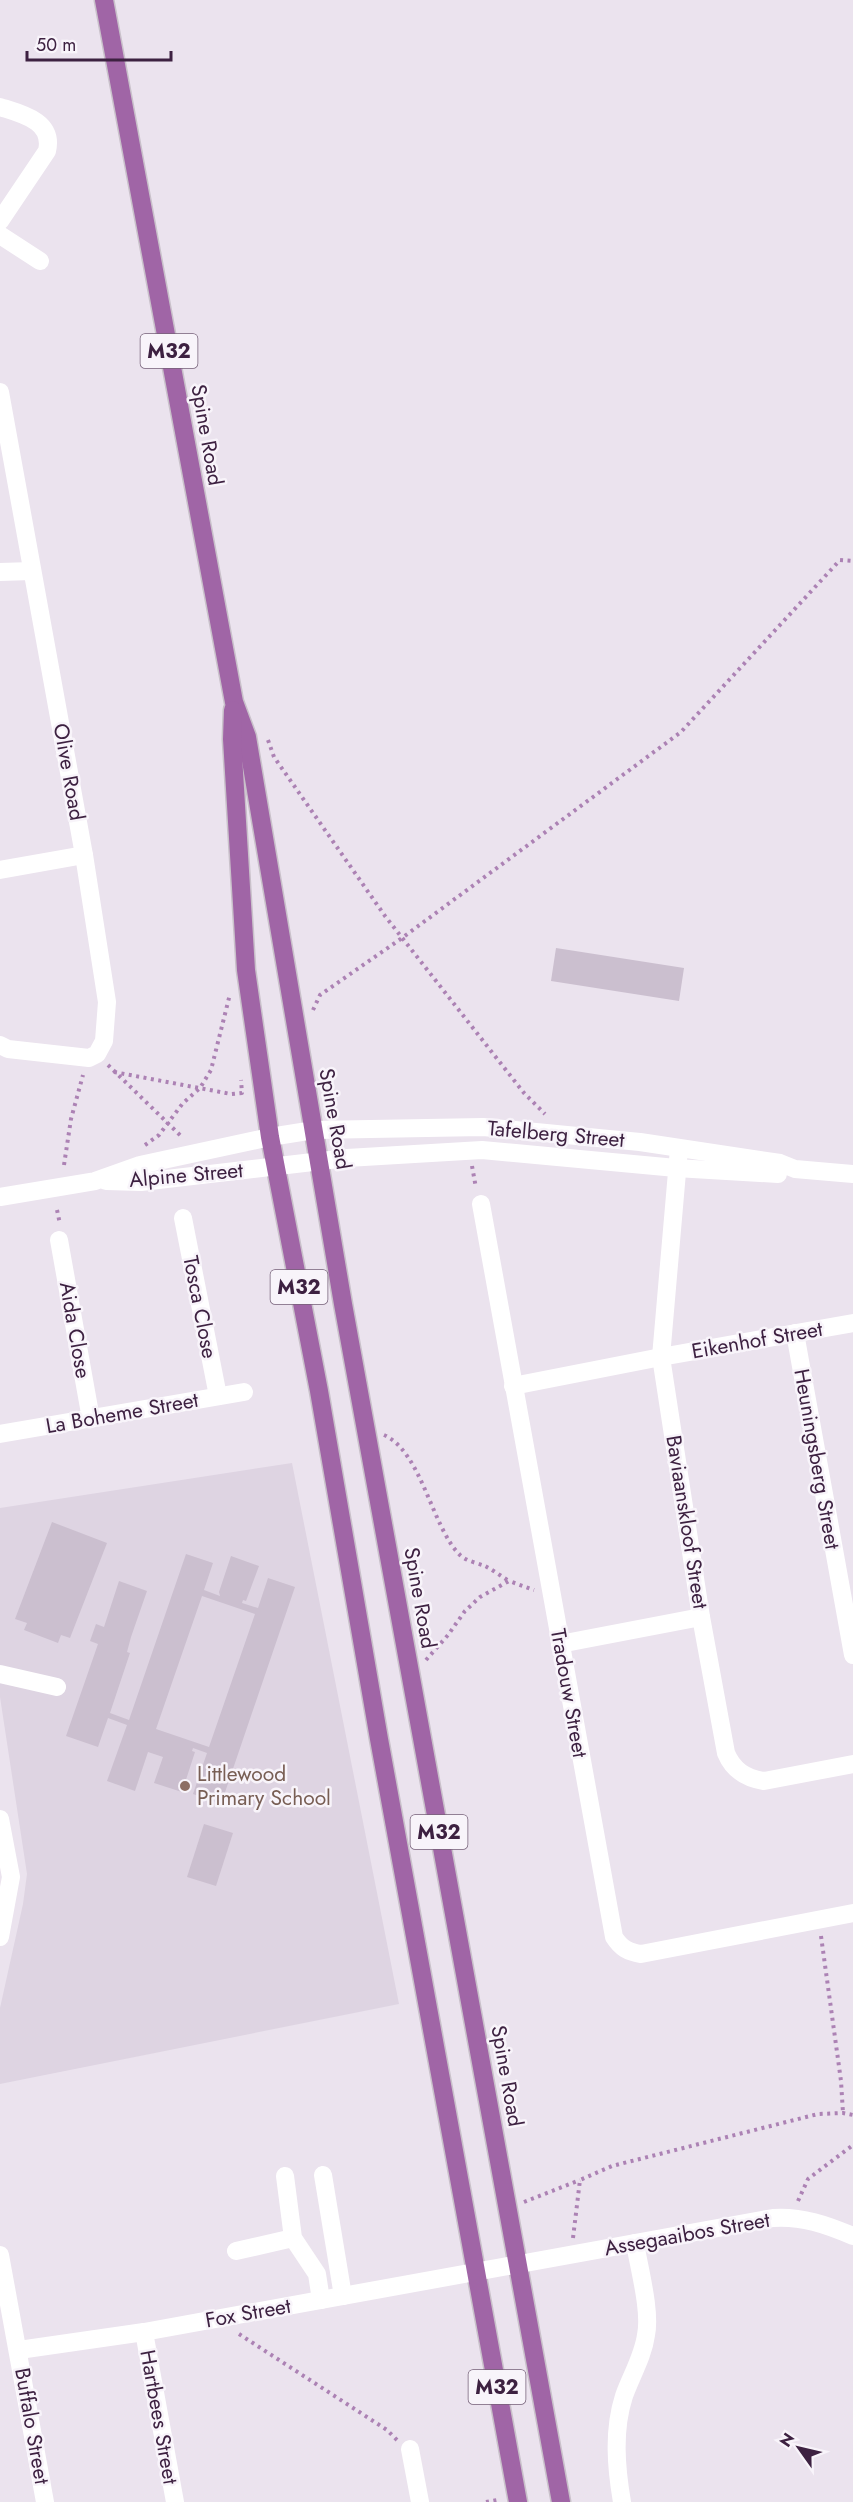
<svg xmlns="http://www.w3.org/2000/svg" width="853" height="2502" viewBox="0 0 853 2502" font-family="Jost,sans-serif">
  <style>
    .built { fill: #ded4e2 }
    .building { fill: #cbbfcf; fill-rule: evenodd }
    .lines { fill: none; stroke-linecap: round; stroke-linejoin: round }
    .major-casing { stroke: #c9c1ca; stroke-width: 21 }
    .path { stroke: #ac82b4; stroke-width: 4; stroke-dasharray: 3 4.5; stroke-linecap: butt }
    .minor { stroke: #fff; stroke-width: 18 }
    .major { stroke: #a065a6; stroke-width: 18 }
    .education-dot { fill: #8d6e63; stroke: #f8f4fa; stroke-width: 2 }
    .labels { text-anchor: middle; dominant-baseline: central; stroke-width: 5; stroke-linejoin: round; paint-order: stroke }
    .shield { fill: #f8f4fa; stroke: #756078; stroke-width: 1.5 }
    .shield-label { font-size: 20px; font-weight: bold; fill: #3d2141 }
    .street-label { font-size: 21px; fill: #3d2141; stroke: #f8f4fa }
    .education-label { font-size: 21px; fill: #785e54; stroke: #f8f4fa; text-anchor: start }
  </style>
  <rect width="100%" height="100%" fill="#ebe3ee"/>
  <path class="built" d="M 292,1463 L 399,2004 L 0,2084 L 0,2008 L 23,1904 L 27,1874 L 0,1697 L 0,1508 Z"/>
  <g class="building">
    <path d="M 556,948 L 684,968 L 679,1001 L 551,981 Z"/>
    <path d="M 52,1522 L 107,1543 L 70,1638 L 61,1635 L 58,1643 L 24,1630 L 27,1623 L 15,1619 Z"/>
    <path d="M 186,1554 L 213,1563 L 204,1590 L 220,1596 L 219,1592 L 231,1556 L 259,1566 L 246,1601 L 243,1600 L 242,1603 L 258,1608 L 268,1578 L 295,1587 L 221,1804 L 193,1794 L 207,1753 L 193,1748 L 192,1751 L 195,1752 L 182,1792 L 154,1783 L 163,1757 L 148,1752 L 135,1791 L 107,1781 L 127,1725 L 108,1718 L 98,1747 L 66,1736 L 98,1644 L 90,1641 L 96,1624 L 104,1627 L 119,1581 L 147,1591 L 131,1637 L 127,1652 L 130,1653 L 110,1713 L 129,1720 ZM 202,1596 L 255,1614 L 209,1747 L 156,1729 Z"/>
    <path d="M 204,1824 L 233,1833 L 216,1886 L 187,1877 Z"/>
  </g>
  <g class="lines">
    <g class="major-casing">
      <g id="major">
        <path d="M 104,0 L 234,702 L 247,737 L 343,1304 L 561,2502"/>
        <path d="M 233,710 L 232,739 L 246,970 L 270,1137 L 319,1391 L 379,1739 L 518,2502"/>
      </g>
    </g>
    <g class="path">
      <path d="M 268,740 L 274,757 L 385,916 L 524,1093 L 545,1114"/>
      <path d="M 313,1010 L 320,995 L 402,938 L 681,732 L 840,560 L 853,561"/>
      <path d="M 108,1065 L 182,1137"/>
      <path d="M 114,1072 L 231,1094 L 242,1093 L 241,1080"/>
      <path d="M 145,1145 L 159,1135 L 183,1103 L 200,1088 L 211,1070 L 230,994"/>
      <path d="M 64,1165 L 71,1119 L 83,1075"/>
      <path d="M 472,1166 L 476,1188"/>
      <path d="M 57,1210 L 60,1224"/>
      <path d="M 384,1435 C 422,1452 432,1528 460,1555 C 466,1561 477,1563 485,1566 C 493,1570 501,1576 509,1581"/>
      <path d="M 426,1660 L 448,1635 L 465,1611 L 480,1597 L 509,1581 L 534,1590"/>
      <path d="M 821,1936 L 841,2081 L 843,2113"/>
      <path d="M 798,2201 L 808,2179 L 853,2145"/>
      <path d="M 524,2202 L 580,2180"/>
      <path d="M 573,2238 L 580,2180 L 612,2166 L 818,2114 L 843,2113 L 853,2115"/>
      <path d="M 239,2334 L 387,2430 L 397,2440"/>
      <path d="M 486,2502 L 497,2500"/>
    </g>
    <g class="minor">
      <path d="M 0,107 C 22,114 54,121 47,151 L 0,221"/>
      <path d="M 0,235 L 40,261"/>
      <path d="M 0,392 L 84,855 L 107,1002 L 104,1041 L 97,1054 L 89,1058 L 8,1049 L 0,1045"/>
      <path d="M 0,572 L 32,571"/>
      <path d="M 0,870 L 84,855"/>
      <path d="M 679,1149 L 661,1357 L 701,1617 L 726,1753 C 733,1770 745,1778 764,1781 L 853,1764"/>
      <path d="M 106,1181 L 141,1182 L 347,1158 L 482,1150 L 676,1168 L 778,1174"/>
      <path d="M 0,1197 L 95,1181 L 140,1165 L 270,1137 L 314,1130 L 483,1127 L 640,1142 L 780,1163 L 795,1169 L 853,1174"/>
      <path d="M 481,1204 L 614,1937 C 621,1948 628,1952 641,1954 L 853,1913"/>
      <path d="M 183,1218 L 218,1396"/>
      <path d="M 59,1240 L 91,1419"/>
      <path d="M 795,1333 L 853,1655"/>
      <path d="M 513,1386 L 661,1357 L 853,1323"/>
      <path d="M 0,1434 L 244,1392"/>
      <path d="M 560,1644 L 701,1617"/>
      <path d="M 0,1674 L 57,1687"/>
      <path d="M 0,1819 L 11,1877 L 0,1937"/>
      <path d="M 323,2175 L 343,2296"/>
      <path d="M 285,2176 L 293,2238 L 317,2274 L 321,2300"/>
      <path d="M 236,2251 L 293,2238"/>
      <path d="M 0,2255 L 45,2502"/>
      <path d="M 144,2332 L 175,2502"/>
      <path d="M 19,2350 L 144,2332 L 773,2218 C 802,2216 827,2225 853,2236"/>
      <path d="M 410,2449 L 420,2502"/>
      <path d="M 622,2502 C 616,2467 613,2430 624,2396 C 631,2376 643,2357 646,2335 C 651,2311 639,2268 635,2243"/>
    </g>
    <use href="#major" class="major"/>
  </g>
  <circle class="education-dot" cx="185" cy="1786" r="6"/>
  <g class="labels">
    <g class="shield">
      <rect x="140.5" y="334" width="57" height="34" rx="4.5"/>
      <rect x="270.5" y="1270" width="57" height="34" rx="4.5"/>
      <rect x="410.5" y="1815" width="57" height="34" rx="4.5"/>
      <rect x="468.5" y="2370" width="57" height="34" rx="4.5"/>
    </g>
    <g class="shield-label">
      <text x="169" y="351">M32</text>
      <text x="299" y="1287">M32</text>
      <text x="439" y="1832">M32</text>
      <text x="497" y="2387">M32</text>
    </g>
    <g class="street-label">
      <text transform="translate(207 435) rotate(80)">Spine Road</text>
      <text transform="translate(69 772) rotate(80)">Olive Road</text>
      <text transform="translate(335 1119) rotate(80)">Spine Road</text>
      <text transform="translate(556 1134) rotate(5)">Tafelberg Street</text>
      <text transform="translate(186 1175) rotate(-5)">Alpine Street</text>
      <text transform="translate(200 1307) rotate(79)">Tosca Close</text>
      <text transform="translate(75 1330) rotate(80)">Aida Close</text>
      <text transform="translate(757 1340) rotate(-10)">Eikenhof Street</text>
      <text transform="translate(122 1413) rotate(-10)">La Boheme Street</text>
      <text transform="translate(817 1459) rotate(80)">Heuningsberg Street</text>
      <text transform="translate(687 1522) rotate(81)">Baviaanskloof Street</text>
      <text transform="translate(420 1598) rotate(80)">Spine Road</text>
      <text transform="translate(569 1693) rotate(80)">Tradouw Street</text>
      <text transform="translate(507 2076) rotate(80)">Spine Road</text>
      <text transform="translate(687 2234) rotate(-10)">Assegaaibos Street</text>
      <text transform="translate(248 2313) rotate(-10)">Fox Street</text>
      <text transform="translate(159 2417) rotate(80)">Hartbees Street</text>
      <text transform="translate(32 2426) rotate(80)">Buffalo Street</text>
    </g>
    <g class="education-label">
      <text x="197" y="1774">Littlewood<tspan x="197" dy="24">Primary School</tspan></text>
    </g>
  </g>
  <g transform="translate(799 2448) rotate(304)" stroke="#f8f4fa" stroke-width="4.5" paint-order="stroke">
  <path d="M0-4.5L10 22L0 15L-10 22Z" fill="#3d2141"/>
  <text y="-9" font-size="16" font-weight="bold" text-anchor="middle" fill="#3d2141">N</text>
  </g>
  <path d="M27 51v9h144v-9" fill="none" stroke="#3d2141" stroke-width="3"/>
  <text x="36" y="51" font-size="18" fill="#3d2141" stroke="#f8f4fa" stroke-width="4.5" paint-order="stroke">50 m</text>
</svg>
